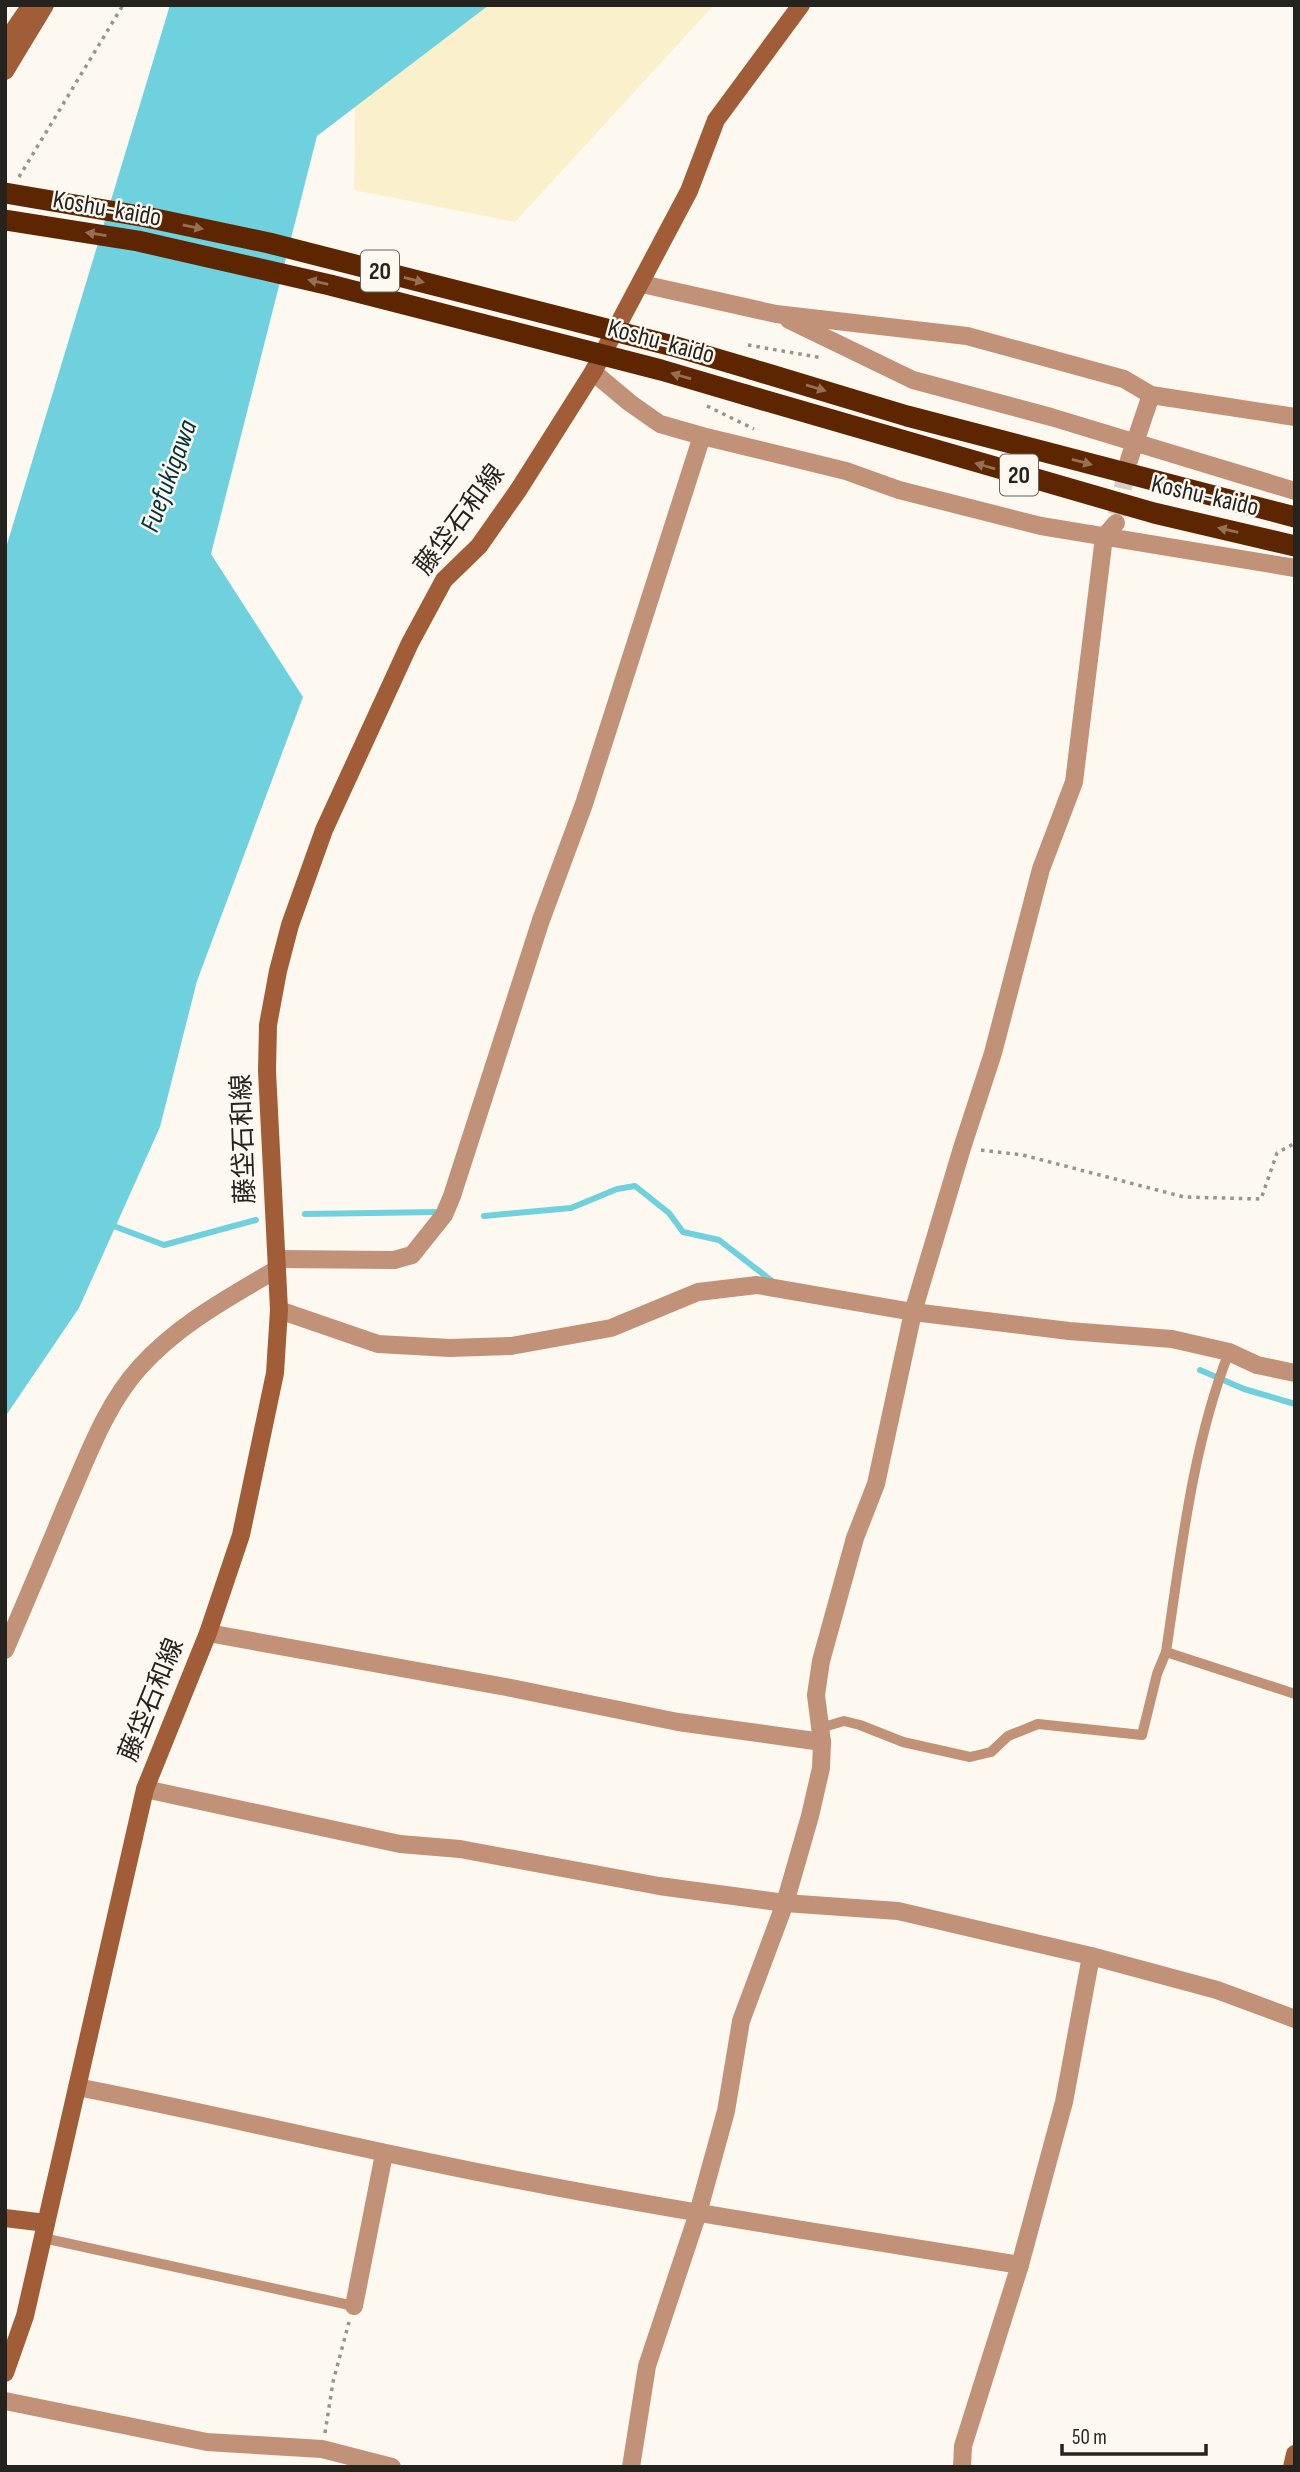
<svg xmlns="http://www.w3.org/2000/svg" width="1300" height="2472" viewBox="0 0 1300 2472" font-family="'Sofia Sans Condensed','Noto Sans JP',sans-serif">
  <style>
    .sand { fill: #faf0cb }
    .water { fill: #70d1de }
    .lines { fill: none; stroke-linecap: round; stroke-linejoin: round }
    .stream { stroke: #70d1de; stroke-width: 6 }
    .street-tunnel { stroke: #d3cec6; stroke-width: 18; stroke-dasharray: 18 9; stroke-linecap: butt }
    .path { stroke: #97948c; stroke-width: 3.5; stroke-dasharray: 3.5 5; stroke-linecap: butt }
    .lane { stroke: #c19178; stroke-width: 10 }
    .street { stroke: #c19178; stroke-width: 18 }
    .secondary { stroke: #a15d37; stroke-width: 18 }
    .highway { stroke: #5d2601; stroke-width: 21 }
    .highway-bridge { stroke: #5d2601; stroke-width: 21 }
    .oneway { fill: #957055 }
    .labels { text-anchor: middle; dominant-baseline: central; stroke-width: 5; stroke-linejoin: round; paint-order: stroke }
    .shield { fill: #fef9f0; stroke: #66635c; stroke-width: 2 }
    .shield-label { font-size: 24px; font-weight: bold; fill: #25231d }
    .street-label { font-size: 26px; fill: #25231d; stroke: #fef9f0 }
    .water-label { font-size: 28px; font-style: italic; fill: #03343a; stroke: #fef9f0 }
  </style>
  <rect width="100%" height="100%" fill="#fef9f0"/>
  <path class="sand" d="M 356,5 L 714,5 L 515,222 L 354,190 Z"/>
  <path class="water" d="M 170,5 L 489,5 L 317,136 L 211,554 L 303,697 L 197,981 L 160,1127 L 79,1308 L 5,1417 L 5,551 Z"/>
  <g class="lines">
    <g class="stream">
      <path d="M 305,1214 L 437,1212"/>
      <path d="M 484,1216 L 571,1208 L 617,1189 L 635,1186 L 669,1213 L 683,1232 L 719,1240 L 772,1281"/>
      <path d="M 111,1225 L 164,1245 L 256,1220"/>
      <path d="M 1200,1370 L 1244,1389 L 1295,1404"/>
    </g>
    <path class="street-tunnel" d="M 1117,515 L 1129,460"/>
    <g class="path">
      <path d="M 19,177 L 123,5"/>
      <path d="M 748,345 L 823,358"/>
      <path d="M 707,406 L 754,429"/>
      <path d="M 981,1150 L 1023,1155 L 1184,1197 L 1261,1199 L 1277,1153 L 1295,1143"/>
      <path d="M 325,2433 L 333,2382 L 349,2322"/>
    </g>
    <g class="lane">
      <path d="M 1166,1652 L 1295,1694"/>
      <path d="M 820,1728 L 844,1721 L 860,1725 L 903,1742 L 970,1757 L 991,1752 L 1008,1736 L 1038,1724 L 1142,1735 L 1157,1674 L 1166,1652 C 1181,1552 1192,1447 1229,1352"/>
      <path d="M 43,2238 L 354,2306"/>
    </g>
    <g class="street">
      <path d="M 642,284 L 776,314 L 967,336 L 1124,379 L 1151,395 L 1295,417"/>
      <path d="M 789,320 L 913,380 L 1051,417 L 1295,491"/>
      <path d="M 593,372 L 630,403 L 660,424 L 702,436 L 846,471 L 899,490 L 1041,526 L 1295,568"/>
      <path d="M 1129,460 L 1151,395"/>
      <path d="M 277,1259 L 394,1260 L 412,1255 L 444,1215 L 452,1196 L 541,920 L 584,804 L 702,436"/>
      <path d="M 279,1310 L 378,1344 L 450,1348 L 511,1346 L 611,1328 L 698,1292 L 757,1285 L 913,1312 L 1069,1331 L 1172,1339 L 1229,1352 L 1257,1365 L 1295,1373"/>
      <path d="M 208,1633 L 506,1687 L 678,1722 L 822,1742"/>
      <path d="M 5,1650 C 26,1601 47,1552 67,1503 C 87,1458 106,1404 140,1367 C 179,1324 228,1298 277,1269"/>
      <path d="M 145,1789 L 400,1844 L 460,1849 L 659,1886 L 785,1903 L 898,1911 L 1091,1956 L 1217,1990 L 1295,2019"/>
      <path d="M 77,2087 C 226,2116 374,2153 523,2181 C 688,2213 854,2238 1020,2265"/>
      <path d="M 354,2306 L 384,2154"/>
      <path d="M 5,2401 L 207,2442 L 322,2449 L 392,2467"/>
      <path d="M 631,2467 L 647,2366 L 698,2213 L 726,2111 L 741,2021 L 785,1903 L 810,1816 L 821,1768 L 822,1742 L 816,1695 L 821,1661 L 855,1538 L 876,1484 L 913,1312 L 962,1148 L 993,1053 L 1041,869 L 1074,782 L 1104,537 L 1116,523"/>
      <path d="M 962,2467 L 963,2446 L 1020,2265 L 1064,2102 L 1091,1956"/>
    </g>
    <g class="secondary">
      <path d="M 5,43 L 31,5"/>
      <path d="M 5,71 L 45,5"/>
      <path d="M 5,2218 L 46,2223"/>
      <path d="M 5,2373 L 25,2316 L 145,1789 L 208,1633 L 241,1535 L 275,1373 L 279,1310 L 267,1071 L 268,1025 L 278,971 L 290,925 L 324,830 L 410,643 L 444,580 L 479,546 L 519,489 L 593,372 L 689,191 L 716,120 L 801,5"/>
      <path d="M 1292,2467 L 1295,2454"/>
    </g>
    <g class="highway">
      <path d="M 751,369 L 907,416 L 1295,517"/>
      <path d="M 746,395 L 1154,513 L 1295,546"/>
    </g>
    <g class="highway-bridge">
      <path d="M 5,193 L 146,217 L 269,243 L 673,346 L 751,369"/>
      <path d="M 5,220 L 138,241 L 330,285 L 661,370 L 746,395"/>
    </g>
  </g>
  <defs><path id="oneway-solid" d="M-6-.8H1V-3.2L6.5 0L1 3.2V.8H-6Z" transform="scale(1.75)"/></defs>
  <g class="oneway">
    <use href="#oneway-solid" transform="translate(193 227) rotate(12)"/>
    <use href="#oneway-solid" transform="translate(96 234) rotate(-171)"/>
    <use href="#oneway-solid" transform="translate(414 280) rotate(14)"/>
    <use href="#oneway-solid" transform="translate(318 282) rotate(-167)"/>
    <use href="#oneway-solid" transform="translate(681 376) rotate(-164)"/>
    <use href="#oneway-solid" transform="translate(816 388) rotate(17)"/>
    <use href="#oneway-solid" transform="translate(1082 462) rotate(15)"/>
    <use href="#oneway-solid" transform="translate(985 466) rotate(-164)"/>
    <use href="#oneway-solid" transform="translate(1228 530) rotate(-167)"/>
  </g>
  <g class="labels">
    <g class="shield">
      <rect x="361" y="250.5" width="38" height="41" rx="5"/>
      <rect x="1000" y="454.5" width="38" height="41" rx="5"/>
    </g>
    <g class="shield-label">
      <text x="380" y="271">20</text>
      <text x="1019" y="475">20</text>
    </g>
    <g class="street-label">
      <text transform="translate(107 209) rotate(10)">Koshu-kaido</text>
      <text transform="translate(661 342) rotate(15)">Koshu-kaido</text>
      <text transform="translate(1205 496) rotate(13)">Koshu-kaido</text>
      <text transform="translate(460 520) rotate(-53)">藤垈石和線</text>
      <text transform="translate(244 1139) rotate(-92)">藤垈石和線</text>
      <text transform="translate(152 1700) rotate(-68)">藤垈石和線</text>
    </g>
    <g class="water-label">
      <text transform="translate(169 476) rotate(-70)">Fuefukigawa</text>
    </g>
  </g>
  <rect width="1300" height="2472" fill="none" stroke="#25231d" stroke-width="14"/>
  <path d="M1062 2444v10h144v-10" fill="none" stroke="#25231d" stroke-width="3.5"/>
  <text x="1072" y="2444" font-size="21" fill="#25231d" stroke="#fef9f0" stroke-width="5" paint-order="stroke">50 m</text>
</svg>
